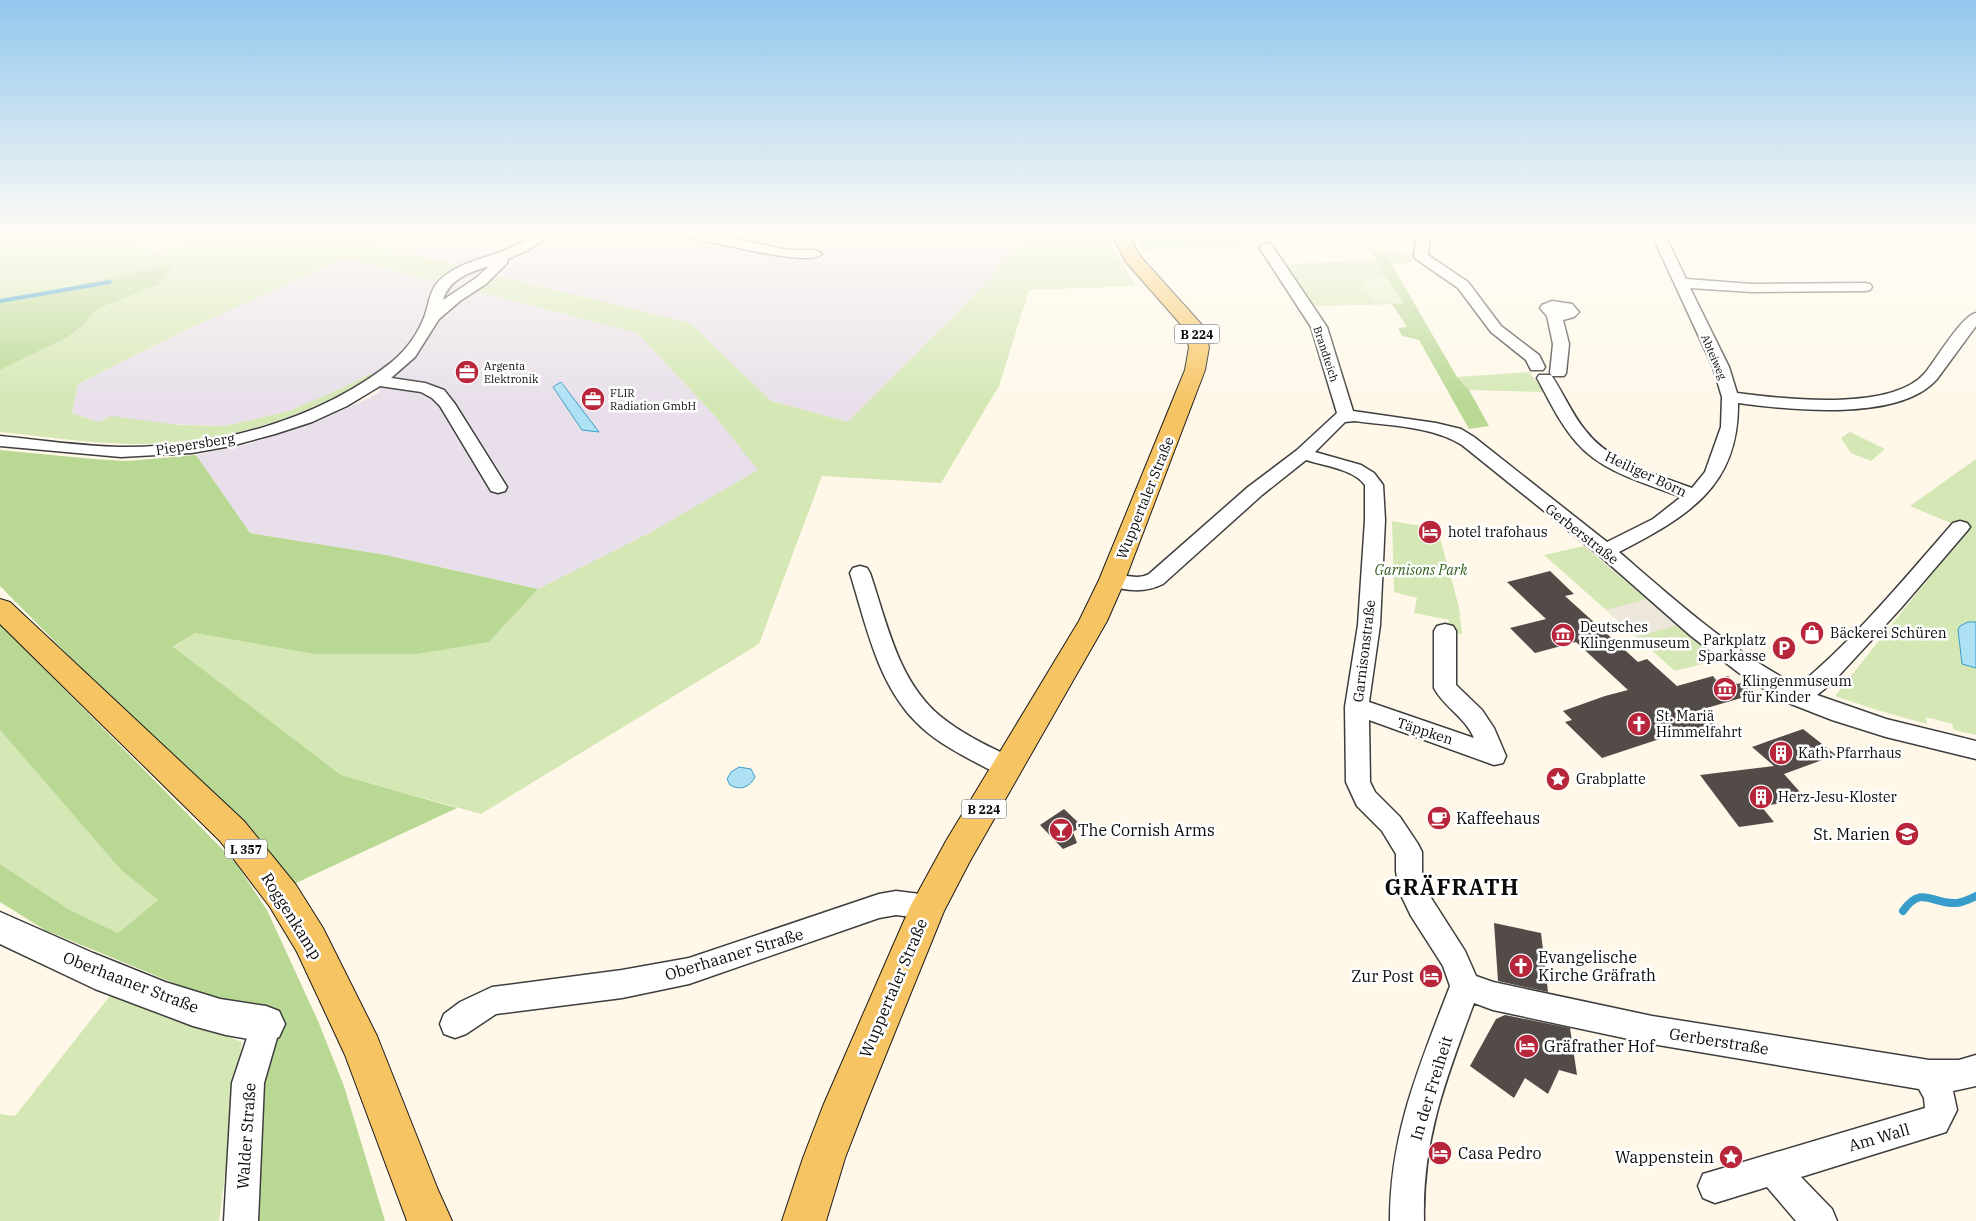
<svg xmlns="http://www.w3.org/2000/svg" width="1976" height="1221" viewBox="0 0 1976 1221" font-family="'IBM Plex Serif',serif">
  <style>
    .industrial { fill: #e8dfea }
    .farmland { fill: #f3eccb }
    .green { fill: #d4e7b5 }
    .forest { fill: #b9d894 }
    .pitch { fill: #e4efc6 }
    .plaza { fill: #ede6da }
    .water { fill: #afe1f5; stroke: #389dca }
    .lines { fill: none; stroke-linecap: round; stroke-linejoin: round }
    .stream-far1 { stroke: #389dca; stroke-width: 4 }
    .stream { stroke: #389dca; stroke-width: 8 }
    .building { fill: #534b48 }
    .minor-casing { stroke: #3e3e3e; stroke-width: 3 }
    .tertiary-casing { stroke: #3e3e3e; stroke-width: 3 }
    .primary-casing { stroke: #1c1c1c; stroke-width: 2 }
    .minor { fill: #fff; fill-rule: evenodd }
    .tertiary { fill: #fff; fill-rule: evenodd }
    .primary { fill: #f6c462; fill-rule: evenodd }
    .labels { text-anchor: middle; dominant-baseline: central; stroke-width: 5; stroke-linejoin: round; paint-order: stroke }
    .far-street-label { font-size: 11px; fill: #0b0b0b; stroke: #fff }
    .far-poi-label { font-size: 11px; fill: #0b0b0b; stroke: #fff; text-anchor: start }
    .shield { fill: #fff; stroke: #545454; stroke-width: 1 }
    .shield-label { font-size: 12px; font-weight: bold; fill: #0b0b0b }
    .street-label { font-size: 14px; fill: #0b0b0b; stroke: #fff }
    .poi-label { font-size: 14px; fill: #0b0b0b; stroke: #fff; text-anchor: start }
    .park-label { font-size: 14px; font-style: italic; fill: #32611d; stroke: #fff }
    .near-poi-label { font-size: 16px; fill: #0b0b0b; stroke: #fff; text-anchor: start }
    .near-street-label { font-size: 16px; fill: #0b0b0b; stroke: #fff }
    .near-district-label { font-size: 22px; font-weight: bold; letter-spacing: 1px; fill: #0b0b0b; stroke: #fff }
  </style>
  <rect width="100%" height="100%" fill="#fff8e9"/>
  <path class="industrial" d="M 396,233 L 1030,233 L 975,294 L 848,422 L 771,401 L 690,323 L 499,276 L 476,290 L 637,333 L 715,416 L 759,470 L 653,531 L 538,589 L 386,555 L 249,533 L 196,455 L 248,444 L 305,425 L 361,402 L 380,392 L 373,375 L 369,374 L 342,388 L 289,411 L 225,426 L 99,422 L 72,413 L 78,384 L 182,332 L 344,258 L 437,282 L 465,267 L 372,245 Z"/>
  <path class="farmland" d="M 119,233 L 203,233 L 156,253 Z"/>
  <g class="green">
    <path d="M 0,233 L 119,233 L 156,253 L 203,233 L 396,233 L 373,245 L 466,267 L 437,282 L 344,258 L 182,332 L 78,384 L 72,413 L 99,422 L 111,416 L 179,425 L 225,426 L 289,411 L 342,388 L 369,374 L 373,375 C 301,422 214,445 128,444 C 86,443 42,436 0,432 L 0,370 L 66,338 L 84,325 L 90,316 L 102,307 L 159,285 L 74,286 L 0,299 Z"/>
    <path d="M 1030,233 L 1107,233 L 1114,250 L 1136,286 L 1029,290 L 999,386 L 941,483 L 822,476 L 759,644 L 481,814 L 341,775 L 173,648 L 195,633 L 314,654 L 489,642 L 538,589 L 653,531 L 758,470 L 715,416 L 637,333 L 476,291 L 499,276 L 690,323 L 771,401 L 848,422 L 975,294 Z"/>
    <path d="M 1874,237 L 1901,239 L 1910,248 L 1883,246 Z"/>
    <path d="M 1382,251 L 1411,254 L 1419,260 L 1392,265 Z"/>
    <path d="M 1376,260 L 1406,304 L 1312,306 L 1286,264 Z"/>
    <path d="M 1529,372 L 1545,392 L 1469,390 L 1457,377 Z"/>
    <path d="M 1850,432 L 1885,449 L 1871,461 L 1851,453 L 1841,438 Z"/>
    <path d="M 1976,459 L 1976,622 L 1968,622 L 1960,626 L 1962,663 L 1976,668 L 1976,735 L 1954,730 L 1952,724 L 1926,717 L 1927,724 L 1877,710 L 1835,696 L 1967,530 L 1910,506 Z"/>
    <path d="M 1392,521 L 1439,529 L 1440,538 L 1459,607 L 1462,634 L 1448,632 L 1449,620 L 1414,613 L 1417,598 L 1394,592 Z"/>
    <path d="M 1584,546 L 1718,660 L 1675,671 L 1544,555 Z"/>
    <path d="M 0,730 L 121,870 L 158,900 L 118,933 L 70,910 L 0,864 Z"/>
    <path d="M 113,992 L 242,1042 L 219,1221 L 0,1221 L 0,1114 L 15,1116 Z"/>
  </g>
  <g class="forest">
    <path d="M 1140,233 L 1249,233 L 1255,244 L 1141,250 Z"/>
    <path d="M 1370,250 L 1382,251 L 1392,265 L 1457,377 L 1469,390 L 1489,426 L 1469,429 L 1419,340 L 1402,336 L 1398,328 L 1407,327 L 1392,304 L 1405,304 Z"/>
    <path d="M 172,264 L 159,285 L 102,307 L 90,316 L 84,325 L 66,338 L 0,370 L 0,299 L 74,286 Z"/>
    <path d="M 0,450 L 93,459 L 127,461 L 196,455 L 250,533 L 386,555 L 538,589 L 489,642 L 417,654 L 314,654 L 195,633 L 173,647 L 341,775 L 457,808 L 294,884 L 0,586 Z"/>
    <path d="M 0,624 L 235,862 L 267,910 L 318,1021 L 344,1086 L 385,1221 L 255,1221 L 262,1051 L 239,1010 L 45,930 L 0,902 L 0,864 L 70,910 L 118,933 L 158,900 L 121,870 L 0,730 Z"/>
  </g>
  <path class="pitch" d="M 1385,277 L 1402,303 L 1374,303 L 1358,278 Z"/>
  <path class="plaza" d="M 1647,599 L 1677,625 L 1636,637 L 1606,610 Z"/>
  <g class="water">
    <path d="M 561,382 L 599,432 L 582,430 L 553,387 Z"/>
    <path d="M 1968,622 L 1976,622 L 1976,668 L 1962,664 L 1958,630 L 1960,626 Z"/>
    <path d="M 739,767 L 751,769 L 755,777 C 750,787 740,791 730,785 L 727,779 L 731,772 Z"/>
  </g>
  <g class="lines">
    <path class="stream-far1" d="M 0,301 L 110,282"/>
    <path class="stream" d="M 1903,911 C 1922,884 1932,905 1957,903 C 1964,902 1970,899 1976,896"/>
  </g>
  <g class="building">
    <path d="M 1550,571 L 1574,594 L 1565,596 L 1638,662 L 1647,659 L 1677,686 L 1713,676 L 1716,680 L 1728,676 L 1737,684 L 1741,683 L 1755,694 L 1693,712 L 1712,722 L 1721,735 L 1701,735 L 1690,729 L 1602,758 L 1565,722 L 1572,720 L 1563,711 L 1605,696 L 1628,690 L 1576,642 L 1535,653 L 1510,628 L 1546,619 L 1507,582 Z"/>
    <path d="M 1803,729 L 1836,755 L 1784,774 L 1807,800 L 1761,806 L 1774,822 L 1739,827 L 1700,775 L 1774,766 L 1752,747 Z"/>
    <path d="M 1064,809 L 1082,826 L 1073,832 L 1077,843 L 1063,849 L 1040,825 Z"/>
    <path d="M 1494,923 L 1541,933 L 1548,992 L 1498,981 Z"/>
    <path d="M 1505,1015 L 1570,1028 L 1577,1075 L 1559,1070 L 1548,1094 L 1525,1078 L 1514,1098 L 1470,1066 L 1496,1019 Z"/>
  </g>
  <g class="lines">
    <g class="minor-casing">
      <g id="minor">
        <path d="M 538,233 L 554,233 L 528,250 L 508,259 L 507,263 L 486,284 L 460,301 L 439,319 L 415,357 L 391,378 L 425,383 L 444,390 L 455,404 L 507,487 L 505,491 L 498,493 L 491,491 L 440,406 L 432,398 L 421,392 L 380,386 L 347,406 L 312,422 L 275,434 L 231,446 L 192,453 L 121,457 L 0,446 L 0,436 C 40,440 80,446 121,447 C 216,448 318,421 393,361 C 407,349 419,332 425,315 C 429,304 429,293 437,283 C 455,263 484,259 508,249 C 518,245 528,239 538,233 ZM 489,266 L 476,278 L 443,300 C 449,279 470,272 489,266 Z"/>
        <path d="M 684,233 L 709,233 L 787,250 L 815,250 L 822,254 C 810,268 710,241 690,237 Z"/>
        <path d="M 1417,233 L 1431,233 L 1428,255 L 1468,282 L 1501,326 L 1539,355 L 1545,367 L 1543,370 L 1531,370 L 1526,360 L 1491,332 L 1458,288 L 1416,259 L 1414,256 Z"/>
        <path d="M 1651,233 L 1664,233 L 1686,279 L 1752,284 L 1865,283 L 1870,284 L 1872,287 L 1870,290 L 1865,291 L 1752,292 L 1690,288 L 1729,367 L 1737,393 C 1783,399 1892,412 1925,373 C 1936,360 1961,316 1976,313 L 1976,326 L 1937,379 C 1900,422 1789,410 1738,403 C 1739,488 1686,517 1619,552 C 1676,601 1731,651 1798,686 C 1855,639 1904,579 1953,523 L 1960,521 L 1967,523 L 1970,527 L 1967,531 L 1901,608 L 1832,683 L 1817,695 L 1886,719 L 1976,741 L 1976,759 L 1886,737 L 1832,720 L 1791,704 L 1764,689 L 1739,673 L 1691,636 L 1600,556 L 1462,445 C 1432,426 1390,426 1355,421 L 1345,422 L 1315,452 L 1361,465 L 1374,473 L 1383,485 L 1385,520 L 1380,625 L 1369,702 L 1474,738 C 1465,717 1444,707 1434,688 L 1434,631 L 1437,626 L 1445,624 L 1453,626 L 1456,631 L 1456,685 L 1482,710 L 1494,728 L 1506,756 L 1503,763 L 1494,765 L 1369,720 L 1370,782 L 1375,792 L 1400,817 L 1418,844 L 1422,852 L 1422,871 L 1426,890 L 1465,951 L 1476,976 L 1493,982 L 1652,1016 L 1929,1060 L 1959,1060 L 1976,1055 L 1976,1086 L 1953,1091 L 1957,1110 L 1946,1132 L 1801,1177 L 1832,1209 L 1837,1221 L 1796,1221 L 1767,1187 L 1715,1203 L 1703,1198 L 1698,1186 L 1703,1174 L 1925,1108 L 1924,1098 L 1919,1089 L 1652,1044 L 1493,1010 L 1474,1003 C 1446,1079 1422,1139 1424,1221 L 1390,1221 C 1390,1133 1419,1067 1450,986 L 1443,966 L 1411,916 L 1399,891 L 1396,871 L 1396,854 L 1382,831 L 1357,806 L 1346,782 L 1345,707 L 1358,625 L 1365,520 L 1365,485 C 1353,469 1325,466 1306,460 L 1262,495 L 1163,584 C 1143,594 1125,590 1105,585 L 1102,580 L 1105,575 C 1120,571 1134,582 1149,574 L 1248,487 L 1297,450 L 1337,413 L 1311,327 L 1259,247 L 1266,243 L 1271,244 L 1327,327 L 1353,411 L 1436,423 L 1461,429 L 1474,437 L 1607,542 L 1653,519 L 1681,497 C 1646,483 1603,473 1577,443 C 1560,424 1549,400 1537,378 L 1539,375 L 1551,375 C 1563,392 1571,413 1585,430 C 1610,463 1655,474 1692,488 L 1705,472 L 1721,427 L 1722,397 L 1713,367 Z"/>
        <path d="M 1552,301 L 1572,304 L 1579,312 L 1574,317 L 1563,320 L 1569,344 L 1566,373 L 1564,376 L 1552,376 L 1550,373 L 1553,344 L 1547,316 L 1540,308 L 1542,305 Z"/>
        <path d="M 860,566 L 867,568 L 870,573 C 887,623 898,681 940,716 C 963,735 990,747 1017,760 L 1020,767 L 1017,774 C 1001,779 986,767 971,760 C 951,749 931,738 915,721 C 877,682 866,624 850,573 L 853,568 Z"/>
        <path d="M 896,891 L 928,895 L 938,898 L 942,907 L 938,916 L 928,919 L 896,915 L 879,918 L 689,984 L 622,998 L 496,1014 L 466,1034 L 455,1038 L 444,1034 L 440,1024 L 444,1014 L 460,1002 L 492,987 L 622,970 L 689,958 L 879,894 Z"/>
        <path d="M 266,1010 L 277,1014 L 281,1024 L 264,1083 L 258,1221 L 224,1221 L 232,1083 L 255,1014 Z"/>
      </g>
    </g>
    <g class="tertiary-casing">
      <path id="tertiary" d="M 0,912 L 93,953 L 165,982 L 220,999 L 266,1006 L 279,1011 L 285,1024 L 279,1037 L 266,1042 L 226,1035 L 193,1026 L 95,989 L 0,944 Z"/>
    </g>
    <g class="primary-casing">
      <g id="primary">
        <path d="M 1111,233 L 1128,233 L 1140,256 L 1203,326 L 1209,347 L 1205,370 L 1125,580 L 1107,621 L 970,861 L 944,911 L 865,1106 L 845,1158 L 826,1221 L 782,1221 L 803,1158 L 823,1106 L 910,907 L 946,841 L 1079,621 L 1099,580 L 1185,370 L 1189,347 L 1184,328 L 1126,262 Z"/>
        <path d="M 0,599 L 10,602 L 244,821 L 296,885 L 323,928 L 377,1036 L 438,1190 L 452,1221 L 407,1221 L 345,1055 L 297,952 L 270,907 L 220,841 L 0,624 Z"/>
      </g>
    </g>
    <use href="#minor" class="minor"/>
    <use href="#tertiary" class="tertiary"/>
    <use href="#primary" class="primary"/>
  </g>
  <linearGradient id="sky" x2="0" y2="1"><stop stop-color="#91c6ed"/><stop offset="0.58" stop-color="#fffcf5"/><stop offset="1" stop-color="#fffcf5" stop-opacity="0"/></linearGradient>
  <rect width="1976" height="404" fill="url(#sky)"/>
  <defs>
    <g id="office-disc" transform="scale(1.25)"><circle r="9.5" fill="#b8263b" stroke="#fff"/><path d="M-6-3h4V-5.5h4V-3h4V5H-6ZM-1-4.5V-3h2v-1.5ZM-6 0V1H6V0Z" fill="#fff"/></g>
    <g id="hotel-disc" transform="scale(1.25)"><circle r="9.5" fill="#b8263b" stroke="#fff"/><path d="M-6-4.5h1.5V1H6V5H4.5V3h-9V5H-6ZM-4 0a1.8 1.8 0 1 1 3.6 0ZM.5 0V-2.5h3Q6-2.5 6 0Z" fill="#fff"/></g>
    <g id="shop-disc" transform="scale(1.25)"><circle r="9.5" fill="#b8263b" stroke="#fff"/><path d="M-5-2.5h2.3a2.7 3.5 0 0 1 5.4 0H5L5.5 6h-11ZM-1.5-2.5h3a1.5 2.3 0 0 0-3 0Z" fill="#fff"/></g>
    <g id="museum-disc" transform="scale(1.25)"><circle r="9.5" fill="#b8263b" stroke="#fff"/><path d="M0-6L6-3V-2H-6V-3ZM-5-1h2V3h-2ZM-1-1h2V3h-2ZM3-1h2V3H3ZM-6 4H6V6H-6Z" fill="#fff"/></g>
    <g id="parking-disc" transform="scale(1.25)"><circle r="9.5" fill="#b8263b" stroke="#fff"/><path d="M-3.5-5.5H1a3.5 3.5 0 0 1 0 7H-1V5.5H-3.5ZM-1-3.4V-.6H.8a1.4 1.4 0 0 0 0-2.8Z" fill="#fff"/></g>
    <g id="church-disc" transform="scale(1.25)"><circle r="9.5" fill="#b8263b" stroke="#fff"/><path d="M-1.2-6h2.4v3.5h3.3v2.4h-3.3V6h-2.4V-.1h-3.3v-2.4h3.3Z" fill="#fff"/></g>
    <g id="building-disc" transform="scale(1.25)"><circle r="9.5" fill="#b8263b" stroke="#fff"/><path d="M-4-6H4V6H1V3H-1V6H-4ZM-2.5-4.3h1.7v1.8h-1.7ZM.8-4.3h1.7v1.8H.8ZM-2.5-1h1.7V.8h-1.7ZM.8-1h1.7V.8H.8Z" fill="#fff"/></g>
    <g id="sight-disc" transform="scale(1.25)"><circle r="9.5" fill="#b8263b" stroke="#fff"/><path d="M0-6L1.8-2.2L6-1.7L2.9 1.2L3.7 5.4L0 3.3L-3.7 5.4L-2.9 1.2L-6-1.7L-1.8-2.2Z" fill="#fff"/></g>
    <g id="cafe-disc" transform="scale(1.25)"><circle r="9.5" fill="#b8263b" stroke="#fff"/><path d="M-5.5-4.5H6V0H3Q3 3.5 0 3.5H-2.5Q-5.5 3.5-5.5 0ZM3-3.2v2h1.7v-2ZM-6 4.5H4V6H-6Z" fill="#fff"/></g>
    <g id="bar-disc" transform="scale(1.25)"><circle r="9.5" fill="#b8263b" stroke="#fff"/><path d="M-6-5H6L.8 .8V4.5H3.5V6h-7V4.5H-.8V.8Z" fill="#fff"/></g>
    <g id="school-disc" transform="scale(1.25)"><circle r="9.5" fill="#b8263b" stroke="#fff"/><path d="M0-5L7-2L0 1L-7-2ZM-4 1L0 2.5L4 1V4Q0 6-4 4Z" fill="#fff"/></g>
  </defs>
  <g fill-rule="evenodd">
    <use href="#office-disc" x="467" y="372"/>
    <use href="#office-disc" x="593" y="399"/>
    <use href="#hotel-disc" x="1430" y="532"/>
    <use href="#shop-disc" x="1812" y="633"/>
    <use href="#museum-disc" x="1563" y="635"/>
    <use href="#parking-disc" x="1784" y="648"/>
    <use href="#museum-disc" x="1725" y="689"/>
    <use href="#church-disc" x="1639" y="724"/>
    <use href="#building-disc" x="1781" y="753"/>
    <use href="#sight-disc" x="1558" y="779"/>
    <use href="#building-disc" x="1761" y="797"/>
    <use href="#cafe-disc" x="1439" y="818"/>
    <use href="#bar-disc" x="1061" y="830"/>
    <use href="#school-disc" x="1907" y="834"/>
    <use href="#church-disc" x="1521" y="966"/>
    <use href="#hotel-disc" x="1431" y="976"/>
    <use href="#hotel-disc" x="1527" y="1046"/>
    <use href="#hotel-disc" x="1440" y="1153"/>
    <use href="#sight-disc" x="1731" y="1157"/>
  </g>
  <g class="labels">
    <g class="far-street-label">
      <text transform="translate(1326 354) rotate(72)">Brandteich</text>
      <text transform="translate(1714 357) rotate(67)">Abteiweg</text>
    </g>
    <g class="far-poi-label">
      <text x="484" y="366">Argenta<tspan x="484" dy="13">Elektronik</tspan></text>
      <text x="610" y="393">FLIR<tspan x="610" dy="13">Radiation GmbH</tspan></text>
    </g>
    <g class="shield">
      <rect x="1174.5" y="324.5" width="45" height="19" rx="4"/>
      <rect x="961.5" y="799.5" width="45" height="19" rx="4"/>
      <rect x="225" y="839.5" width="42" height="19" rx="4"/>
    </g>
    <g class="shield-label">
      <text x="1197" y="334">B 224</text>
      <text x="984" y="809">B 224</text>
      <text x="246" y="849">L 357</text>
    </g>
    <g class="street-label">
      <text transform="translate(195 444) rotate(-9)">Piepersberg</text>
      <text transform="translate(1646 474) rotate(25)">Heiliger Born</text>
      <text transform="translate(1145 498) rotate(-68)">Wuppertaler Straße</text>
      <text transform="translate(1582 534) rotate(38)">Gerberstraße</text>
      <text transform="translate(1364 651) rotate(-83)">Garnisonstraße</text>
      <text transform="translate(1425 731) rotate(18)">Täppken</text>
    </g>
    <g class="poi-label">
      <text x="1448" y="532">hotel trafohaus</text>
      <text x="1580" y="627">Deutsches<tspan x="1580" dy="16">Klingenmuseum</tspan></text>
      <text x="1830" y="633">Bäckerei Schüren</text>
      <text x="1766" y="640" text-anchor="end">Parkplatz<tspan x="1766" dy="16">Sparkasse</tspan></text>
      <text x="1742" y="681">Klingenmuseum<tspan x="1742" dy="16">für Kinder</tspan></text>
      <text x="1656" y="716">St. Mariä<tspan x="1656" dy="16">Himmelfahrt</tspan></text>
      <text x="1798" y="753">Kath. Pfarrhaus</text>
      <text x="1576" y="779">Grabplatte</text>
      <text x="1778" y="797">Herz-Jesu-Kloster</text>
    </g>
    <g class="park-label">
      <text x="1421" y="570">Garnisons Park</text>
    </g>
    <g class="near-poi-label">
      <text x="1456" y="818">Kaffeehaus</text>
      <text x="1078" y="830">The Cornish Arms</text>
      <text x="1890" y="834" text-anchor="end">St. Marien</text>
      <text x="1538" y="957">Evangelische<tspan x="1538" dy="18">Kirche Gräfrath</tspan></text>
      <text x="1414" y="976" text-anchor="end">Zur Post</text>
      <text x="1544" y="1046">Gräfrather Hof</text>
      <text x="1458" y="1153">Casa Pedro</text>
      <text x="1714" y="1157" text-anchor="end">Wappenstein</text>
    </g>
    <g class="near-street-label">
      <text transform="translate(292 916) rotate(58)">Roggenkamp</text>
      <text transform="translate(734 954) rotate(-17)">Oberhaaner Straße</text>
      <text transform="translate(131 982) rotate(21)">Oberhaaner Straße</text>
      <text transform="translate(893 988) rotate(-67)">Wuppertaler Straße</text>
      <text transform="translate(1719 1041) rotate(9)">Gerberstraße</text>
      <text transform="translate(1431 1088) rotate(-73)">In der Freiheit</text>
      <text transform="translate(246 1136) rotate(-86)">Walder Straße</text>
      <text transform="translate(1879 1137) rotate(-16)">Am Wall</text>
    </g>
    <g class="near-district-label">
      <text x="1452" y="886">GRÄFRATH</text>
    </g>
  </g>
</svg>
